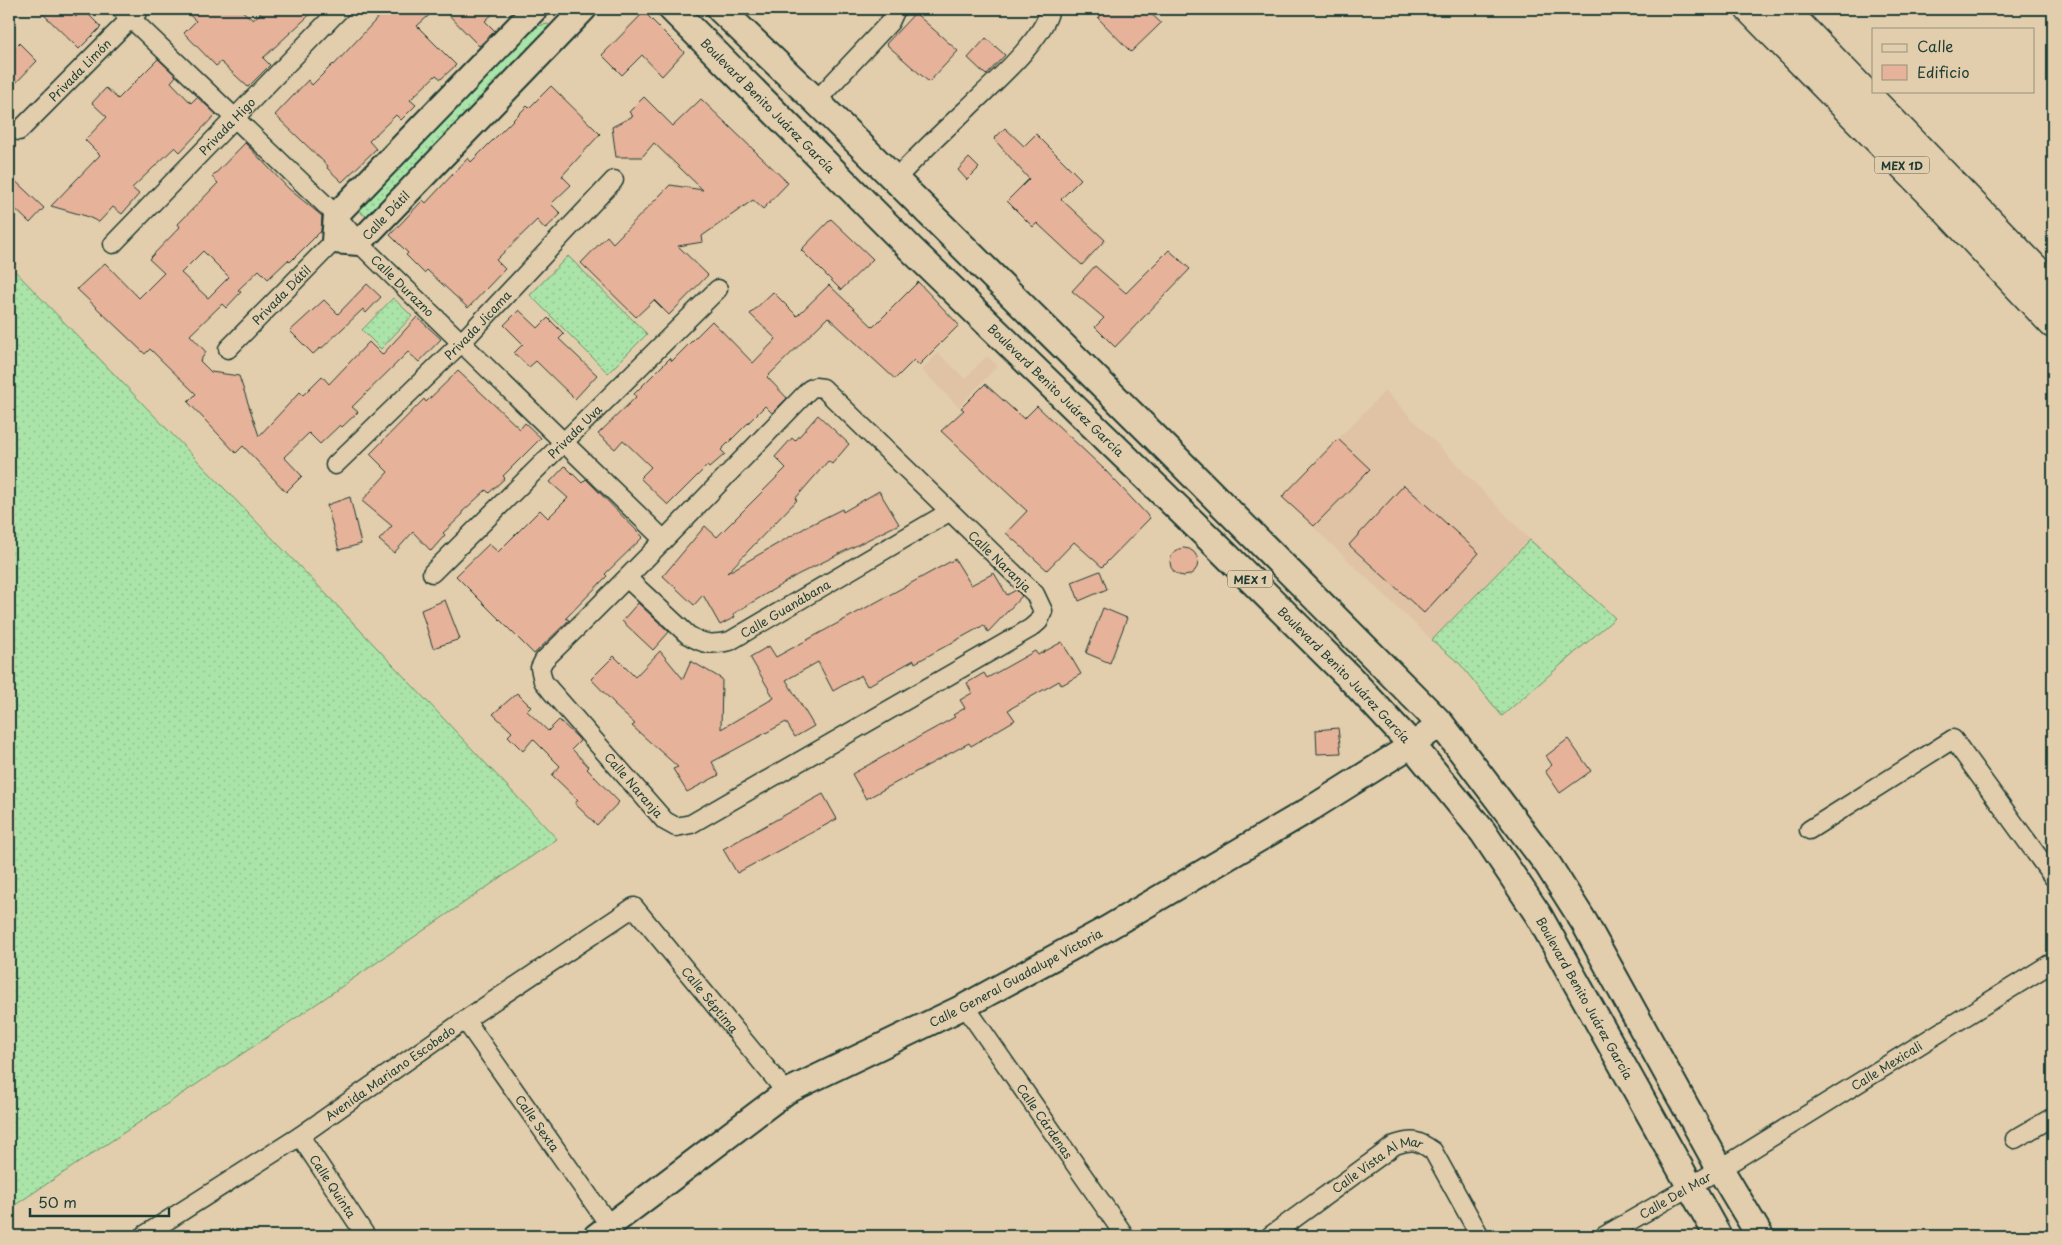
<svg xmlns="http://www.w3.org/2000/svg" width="2062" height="1245" viewBox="0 0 2062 1245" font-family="'Playpen Sans',sans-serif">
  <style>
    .built { fill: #e0c2a5 }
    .grass { fill: url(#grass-dots); stroke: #65906e }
    .building { fill: #e7b29a; stroke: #1f3d34; fill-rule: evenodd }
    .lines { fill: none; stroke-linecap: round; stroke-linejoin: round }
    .street-casing { stroke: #1f3d34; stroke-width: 21 }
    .secondary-casing { stroke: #1f3d34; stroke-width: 28 }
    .primary-casing { stroke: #1f3d34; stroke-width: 30 }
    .highway-casing { stroke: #1f3d34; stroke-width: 31 }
    .street { stroke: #e2cdac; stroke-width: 18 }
    .secondary { stroke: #e2cdac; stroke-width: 24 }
    .primary { stroke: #e2cdac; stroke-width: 26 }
    .highway { stroke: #e2cdac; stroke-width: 28 }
    .labels { text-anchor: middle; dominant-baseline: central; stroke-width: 4.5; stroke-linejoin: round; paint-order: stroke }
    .shield { fill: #e2cdac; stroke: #5a6858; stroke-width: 1 }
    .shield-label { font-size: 11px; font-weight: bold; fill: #1f3d34 }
    .street-label { font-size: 12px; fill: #1f3d34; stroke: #e2cdac }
  </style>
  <defs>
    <pattern id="grass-dots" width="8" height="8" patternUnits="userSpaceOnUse" patternTransform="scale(1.25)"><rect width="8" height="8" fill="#abe4a8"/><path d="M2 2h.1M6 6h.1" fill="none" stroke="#93c491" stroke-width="1.8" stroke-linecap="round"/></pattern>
  </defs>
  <rect width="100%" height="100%" fill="#e2cdac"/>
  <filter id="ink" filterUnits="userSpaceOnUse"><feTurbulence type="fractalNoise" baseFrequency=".02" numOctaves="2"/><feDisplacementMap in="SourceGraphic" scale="10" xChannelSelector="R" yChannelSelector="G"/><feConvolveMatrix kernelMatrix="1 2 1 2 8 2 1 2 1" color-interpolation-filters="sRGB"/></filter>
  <g filter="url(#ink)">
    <g class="built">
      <path d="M 938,353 L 965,379 L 987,356 L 997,366 L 959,407 L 922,370 Z"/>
      <path d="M 1385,391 L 1530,540 L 1432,640 L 1282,497 Z"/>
    </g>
    <g class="grass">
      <path d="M 548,24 L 554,30 L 371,218 L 362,214 L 359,207 L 363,199 L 537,26 Z"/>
      <path d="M 568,256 L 647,334 L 608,373 L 530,295 Z"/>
      <path d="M 9,265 L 327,595 L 557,839 L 281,1028 L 9,1209 Z"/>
      <path d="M 393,298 L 412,316 L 381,349 L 362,330 Z"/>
      <path d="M 1530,540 L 1615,618 L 1502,716 L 1460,664 L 1432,640 Z"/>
    </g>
    <g class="building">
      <path d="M 38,9 L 67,9 L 76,17 L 83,9 L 101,27 L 79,49 Z"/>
      <path d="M 183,9 L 240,9 L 253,20 L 265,9 L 316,9 L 263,58 L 270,65 L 248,87 L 221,62 L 216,66 L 184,33 L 196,21 Z"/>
      <path d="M 386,9 L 436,9 L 417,26 L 456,65 L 441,79 L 436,75 L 410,100 L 416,105 L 401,120 L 396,115 L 369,141 L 376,149 L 342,182 L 327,168 L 328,166 L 275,115 L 308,80 L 312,85 L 333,64 L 334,65 Z"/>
      <path d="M 443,9 L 498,9 L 485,21 L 495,31 L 479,46 Z"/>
      <path d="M 1108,9 L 1146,9 L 1161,23 L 1131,52 L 1098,18 Z"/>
      <path d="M 644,12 L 684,52 L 662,76 L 642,55 L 622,75 L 602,55 Z"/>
      <path d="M 915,13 L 958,51 L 929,82 L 886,44 Z"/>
      <path d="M 986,38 L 1005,55 L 986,75 L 968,58 Z"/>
      <path d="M 19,43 L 37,61 L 9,90 L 9,53 Z"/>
      <path d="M 158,59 L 176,76 L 171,82 L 191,103 L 197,97 L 216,114 L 180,152 L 175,147 L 132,188 L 139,194 L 122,214 L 113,207 L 99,222 L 86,216 L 51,206 L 100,155 L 85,140 L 107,117 L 92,103 L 106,88 L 118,99 Z"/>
      <path d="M 551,86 L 600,134 L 562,176 L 571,185 L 551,204 L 561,214 L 545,229 L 537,220 L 496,260 L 505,269 L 468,308 L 427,270 L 424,273 L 406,255 L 408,253 L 390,235 L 423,200 L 426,203 L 468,158 L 471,162 L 527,106 L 529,108 Z"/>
      <path d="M 644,97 L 673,126 L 701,99 L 788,183 L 763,209 L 753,200 L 702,236 L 703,242 L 678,246 L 708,275 L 669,315 L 654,300 L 636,317 L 581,263 L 607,236 L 613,243 L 670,185 L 703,190 L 654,143 L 642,157 L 616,157 L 612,127 L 633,116 L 629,112 Z"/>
      <path d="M 1005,128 L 1024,146 L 1036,134 L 1081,179 L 1061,199 L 1105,240 L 1082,265 L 1037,223 L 1033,227 L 1007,201 L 1029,179 L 994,139 Z"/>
      <path d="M 245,143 L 289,189 L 322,216 L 321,231 L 290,262 L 288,260 L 268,279 L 259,270 L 238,290 L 241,292 L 226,308 L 222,304 L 190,335 L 206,352 L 200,361 L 211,372 L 239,376 L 259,436 L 300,392 L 303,395 L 322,376 L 329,384 L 369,342 L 382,355 L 417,317 L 441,339 L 419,362 L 408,352 L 352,407 L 358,412 L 342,427 L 340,425 L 320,444 L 309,433 L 284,457 L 302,476 L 286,492 L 243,446 L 236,453 L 188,402 L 196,394 L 150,349 L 145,354 L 77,289 L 105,263 L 139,298 L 164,273 L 149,259 L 180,227 L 178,224 L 218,183 L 212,177 ZM 203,251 L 229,277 L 208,298 L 181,273 Z"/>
      <path d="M 969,158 L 979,168 L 967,180 L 958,170 Z"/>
      <path d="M 9,175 L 44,208 L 30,223 L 9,203 Z"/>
      <path d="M 831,219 L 873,259 L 841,290 L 801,250 Z"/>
      <path d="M 1169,250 L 1190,269 L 1115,347 L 1095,327 L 1104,318 L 1072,291 L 1095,266 L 1126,293 Z"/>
      <path d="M 918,282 L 959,325 L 919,365 L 914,360 L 895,379 L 828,317 L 767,377 L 787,398 L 772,413 L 765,406 L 721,450 L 725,454 L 709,468 L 707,466 L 668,505 L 640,478 L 651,467 L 623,440 L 615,449 L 598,434 L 636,397 L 634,394 L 670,358 L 672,361 L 712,321 L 753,363 L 776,339 L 750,314 L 773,292 L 797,316 L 829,285 L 873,327 Z"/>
      <path d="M 367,284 L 381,297 L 366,313 L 363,309 L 321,349 L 320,348 L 313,354 L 290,331 L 324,300 L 338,314 Z"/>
      <path d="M 519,310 L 538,328 L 548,318 L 564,334 L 559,339 L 597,375 L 575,399 L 536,361 L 529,367 L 514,353 L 523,344 L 504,325 Z"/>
      <path d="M 458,371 L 520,429 L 525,423 L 541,438 L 503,476 L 505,478 L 489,493 L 486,490 L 462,512 L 463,514 L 443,533 L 445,535 L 431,551 L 413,532 L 394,553 L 379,540 L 392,526 L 362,501 L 388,472 L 370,454 L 424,399 L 426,402 Z"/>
      <path d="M 985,384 L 1024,419 L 1037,406 L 1104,469 L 1150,518 L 1102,567 L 1074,542 L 1047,570 L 1006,533 L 1027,511 L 941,431 L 964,410 L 961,408 Z"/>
      <path d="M 818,415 L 849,444 L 832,464 L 828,461 L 795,499 L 797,500 L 727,573 L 810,525 L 842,509 L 843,512 L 879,491 L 899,524 L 797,575 L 733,614 L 735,617 L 720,625 L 703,595 L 694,605 L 663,576 L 705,526 L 717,537 L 786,468 L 775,457 L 792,438 L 795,441 Z"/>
      <path d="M 1338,439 L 1370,469 L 1314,526 L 1282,497 Z"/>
      <path d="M 565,466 L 582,483 L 586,479 L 643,537 L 605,574 L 607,576 L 566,618 L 569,620 L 534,654 L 456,576 L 489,544 L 498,552 L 540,510 L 548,518 L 568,498 L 550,482 Z"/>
      <path d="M 1404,485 L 1479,553 L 1424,613 L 1349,545 Z"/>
      <path d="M 350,497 L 361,544 L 339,550 L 327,505 Z"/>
      <circle cx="1184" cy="562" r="14"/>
      <path d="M 955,559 L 971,585 L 994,573 L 1007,595 L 1016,590 L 1022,596 L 988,632 L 984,625 L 915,663 L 914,660 L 867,686 L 861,675 L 833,691 L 818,662 L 786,680 L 814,726 L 795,737 L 786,722 L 712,762 L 719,775 L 687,792 L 673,769 L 678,767 L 632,726 L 635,724 L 614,705 L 615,704 L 591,679 L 614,656 L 635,677 L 660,651 L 683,679 L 691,661 L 722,679 L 721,729 L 774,698 L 750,657 L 769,646 L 776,657 Z"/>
      <path d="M 1100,571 L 1107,589 L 1079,601 L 1072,582 Z"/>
      <path d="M 445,600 L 460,639 L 433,648 L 421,610 Z"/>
      <path d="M 638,603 L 669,632 L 653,650 L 622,621 Z"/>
      <path d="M 1103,608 L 1127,618 L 1110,663 L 1086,653 Z"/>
      <path d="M 1062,642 L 1081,674 L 1062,685 L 1059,681 L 1008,710 L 1015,720 L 971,746 L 969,743 L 866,799 L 852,774 L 955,717 L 953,715 L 965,708 L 960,700 L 972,693 L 967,683 L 984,673 L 987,678 L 1035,651 L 1038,655 Z"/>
      <path d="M 517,693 L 531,707 L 527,711 L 548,731 L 559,720 L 577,737 L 580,741 L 572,749 L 589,767 L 587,769 L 619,802 L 597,825 L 575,804 L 578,800 L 552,775 L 560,766 L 533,739 L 523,751 L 508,736 L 512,732 L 493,714 Z"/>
      <path d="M 1338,728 L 1341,753 L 1317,754 L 1316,730 Z"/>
      <path d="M 1568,739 L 1591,771 L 1560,793 L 1545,771 L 1552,765 L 1546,756 Z"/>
      <path d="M 823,794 L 837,819 L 737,873 L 723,849 Z"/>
    </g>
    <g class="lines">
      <g class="street-casing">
        <g id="street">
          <path id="s1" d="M 121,9 L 336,215 L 359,243 L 664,540"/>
          <path d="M 816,101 L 890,22 L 896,9"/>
          <path id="s2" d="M 19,131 L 140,9"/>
          <path d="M 895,180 C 918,155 942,132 967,109 C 990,86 1043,41 1050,9"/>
          <path id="s3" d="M 113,244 L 340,9"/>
          <path id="s4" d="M 228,349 L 334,241"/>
          <path d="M 815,387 L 823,388 L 1035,594 L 1043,611 L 1039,621 L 1031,628 L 691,824 L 676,827 L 665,821 L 551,691 L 543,681 L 540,668 L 544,660 C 635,572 722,480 810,389 Z"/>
          <path id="s5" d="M 335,465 L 461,343 L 614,180"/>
          <path id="s6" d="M 432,573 L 718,289"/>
          <path id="s7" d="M 628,579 L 688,635 C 705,645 711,645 730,641 L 949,512"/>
          <path d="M 1809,830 L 1953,739 L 2053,877"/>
          <path id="s8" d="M 965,1006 L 1125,1236"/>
          <path id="s9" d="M 465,1020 L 610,1226"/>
          <path id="s10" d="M 300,1136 L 366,1236"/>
          <path d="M 2015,1139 L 2053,1117"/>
          <path id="s11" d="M 143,1236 L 300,1136 L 465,1020 L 634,907 L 786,1092"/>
          <path id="s12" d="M 1270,1236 L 1395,1145 C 1412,1139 1418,1140 1433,1151 L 1480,1236"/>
          <path id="s13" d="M 1604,1236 L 1720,1169 L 2053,962"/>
        </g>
      </g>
      <g class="secondary-casing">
        <g id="secondary">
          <path id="s14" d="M 535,9 L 336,215 L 334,241 L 359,243 L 584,9"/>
          <path id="s15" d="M 596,1236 L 786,1092 L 965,1006 L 1106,929 L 1312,808 L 1412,745 L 1441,724"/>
        </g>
      </g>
      <g class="primary-casing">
        <g id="primary">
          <path id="s16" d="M 672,9 L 910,248 L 1219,548 L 1352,680 L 1412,745 L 1483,832 L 1539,916 L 1718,1236"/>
          <path d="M 720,9 L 816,101 L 1161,443 L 1441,724 L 1548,865 L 1584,922 L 1720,1169 L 1760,1236"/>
        </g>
      </g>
      <g class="highway-casing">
        <g id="highway">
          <path d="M 1749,9 L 1931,194 L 2053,324"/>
          <path d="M 1784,9 L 2053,287"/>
        </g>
      </g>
      <use href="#street" class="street"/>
      <use href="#secondary" class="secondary"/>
      <use href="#primary" class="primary"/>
      <use href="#highway" class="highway"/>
    </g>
  </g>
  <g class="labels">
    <g class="shield">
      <rect x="1874.5" y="156.5" width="55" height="17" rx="4"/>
      <rect x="1227.5" y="570.5" width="45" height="17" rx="4"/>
    </g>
    <g class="shield-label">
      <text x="1902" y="165">MEX 1D</text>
      <text x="1250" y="579">MEX 1</text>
    </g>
    <g class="street-label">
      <text stroke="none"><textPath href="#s2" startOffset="86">Privada Limón</textPath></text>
      <text stroke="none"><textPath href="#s16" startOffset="136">Boulevard Benito Juárez García</textPath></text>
      <text stroke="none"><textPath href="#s3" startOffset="164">Privada Higo</textPath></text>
      <text stroke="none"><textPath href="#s14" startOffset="376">Calle Dátil</textPath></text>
      <text stroke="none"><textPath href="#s1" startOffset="395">Calle Durazno</textPath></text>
      <text stroke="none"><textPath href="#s4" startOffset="76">Privada Dátil</textPath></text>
      <text stroke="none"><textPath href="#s5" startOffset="200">Privada Jicama</textPath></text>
      <text stroke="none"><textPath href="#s16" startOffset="541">Boulevard Benito Juárez García</textPath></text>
      <text stroke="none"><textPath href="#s6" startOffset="201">Privada Uva</textPath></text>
      <text transform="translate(1000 561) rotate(44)">Calle Naranja</text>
      <text stroke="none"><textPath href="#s7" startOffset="190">Calle Guanábana</textPath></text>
      <text stroke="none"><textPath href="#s16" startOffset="946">Boulevard Benito Juárez García</textPath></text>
      <text transform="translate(634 785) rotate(49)">Calle Naranja</text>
      <text stroke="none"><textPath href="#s15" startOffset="495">Calle General Guadalupe Victoria</textPath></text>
      <text stroke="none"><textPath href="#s11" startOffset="711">Calle Séptima</textPath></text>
      <text stroke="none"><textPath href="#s16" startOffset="1351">Boulevard Benito Juárez García</textPath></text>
      <text stroke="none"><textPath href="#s13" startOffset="330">Calle Mexicali</textPath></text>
      <text stroke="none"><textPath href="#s11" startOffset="296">Avenida Mariano Escobedo</textPath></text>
      <text stroke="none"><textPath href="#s8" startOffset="140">Calle Cárdenas</textPath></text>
      <text stroke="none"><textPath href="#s9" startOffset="126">Calle Sexta</textPath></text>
      <text stroke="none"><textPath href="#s12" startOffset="131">Calle Vista Al Mar</textPath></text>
      <text stroke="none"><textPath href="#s10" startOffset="60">Calle Quinta</textPath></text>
      <text stroke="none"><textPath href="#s13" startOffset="82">Calle Del Mar</textPath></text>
    </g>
  </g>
  <rect width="2062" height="1245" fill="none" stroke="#e2cdac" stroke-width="30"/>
  <rect x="15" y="15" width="2032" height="1215" fill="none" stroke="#1f3d34" stroke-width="2" filter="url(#ink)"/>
  <rect x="1872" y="28" width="162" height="65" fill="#e2cdac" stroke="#94937c"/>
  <rect x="1882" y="44" width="25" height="8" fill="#e2cdac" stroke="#94937c"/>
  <text x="1917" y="52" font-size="15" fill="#1f3d34">Calle</text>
  <rect x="1882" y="65" width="25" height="15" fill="#e7b29a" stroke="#94937c"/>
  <text x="1917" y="78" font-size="15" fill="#1f3d34">Edificio</text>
  <path d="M30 1208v8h139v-8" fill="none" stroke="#1f3d34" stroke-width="2.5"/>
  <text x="38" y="1208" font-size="15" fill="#1f3d34" stroke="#e2cdac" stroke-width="4" paint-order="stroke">50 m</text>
</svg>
